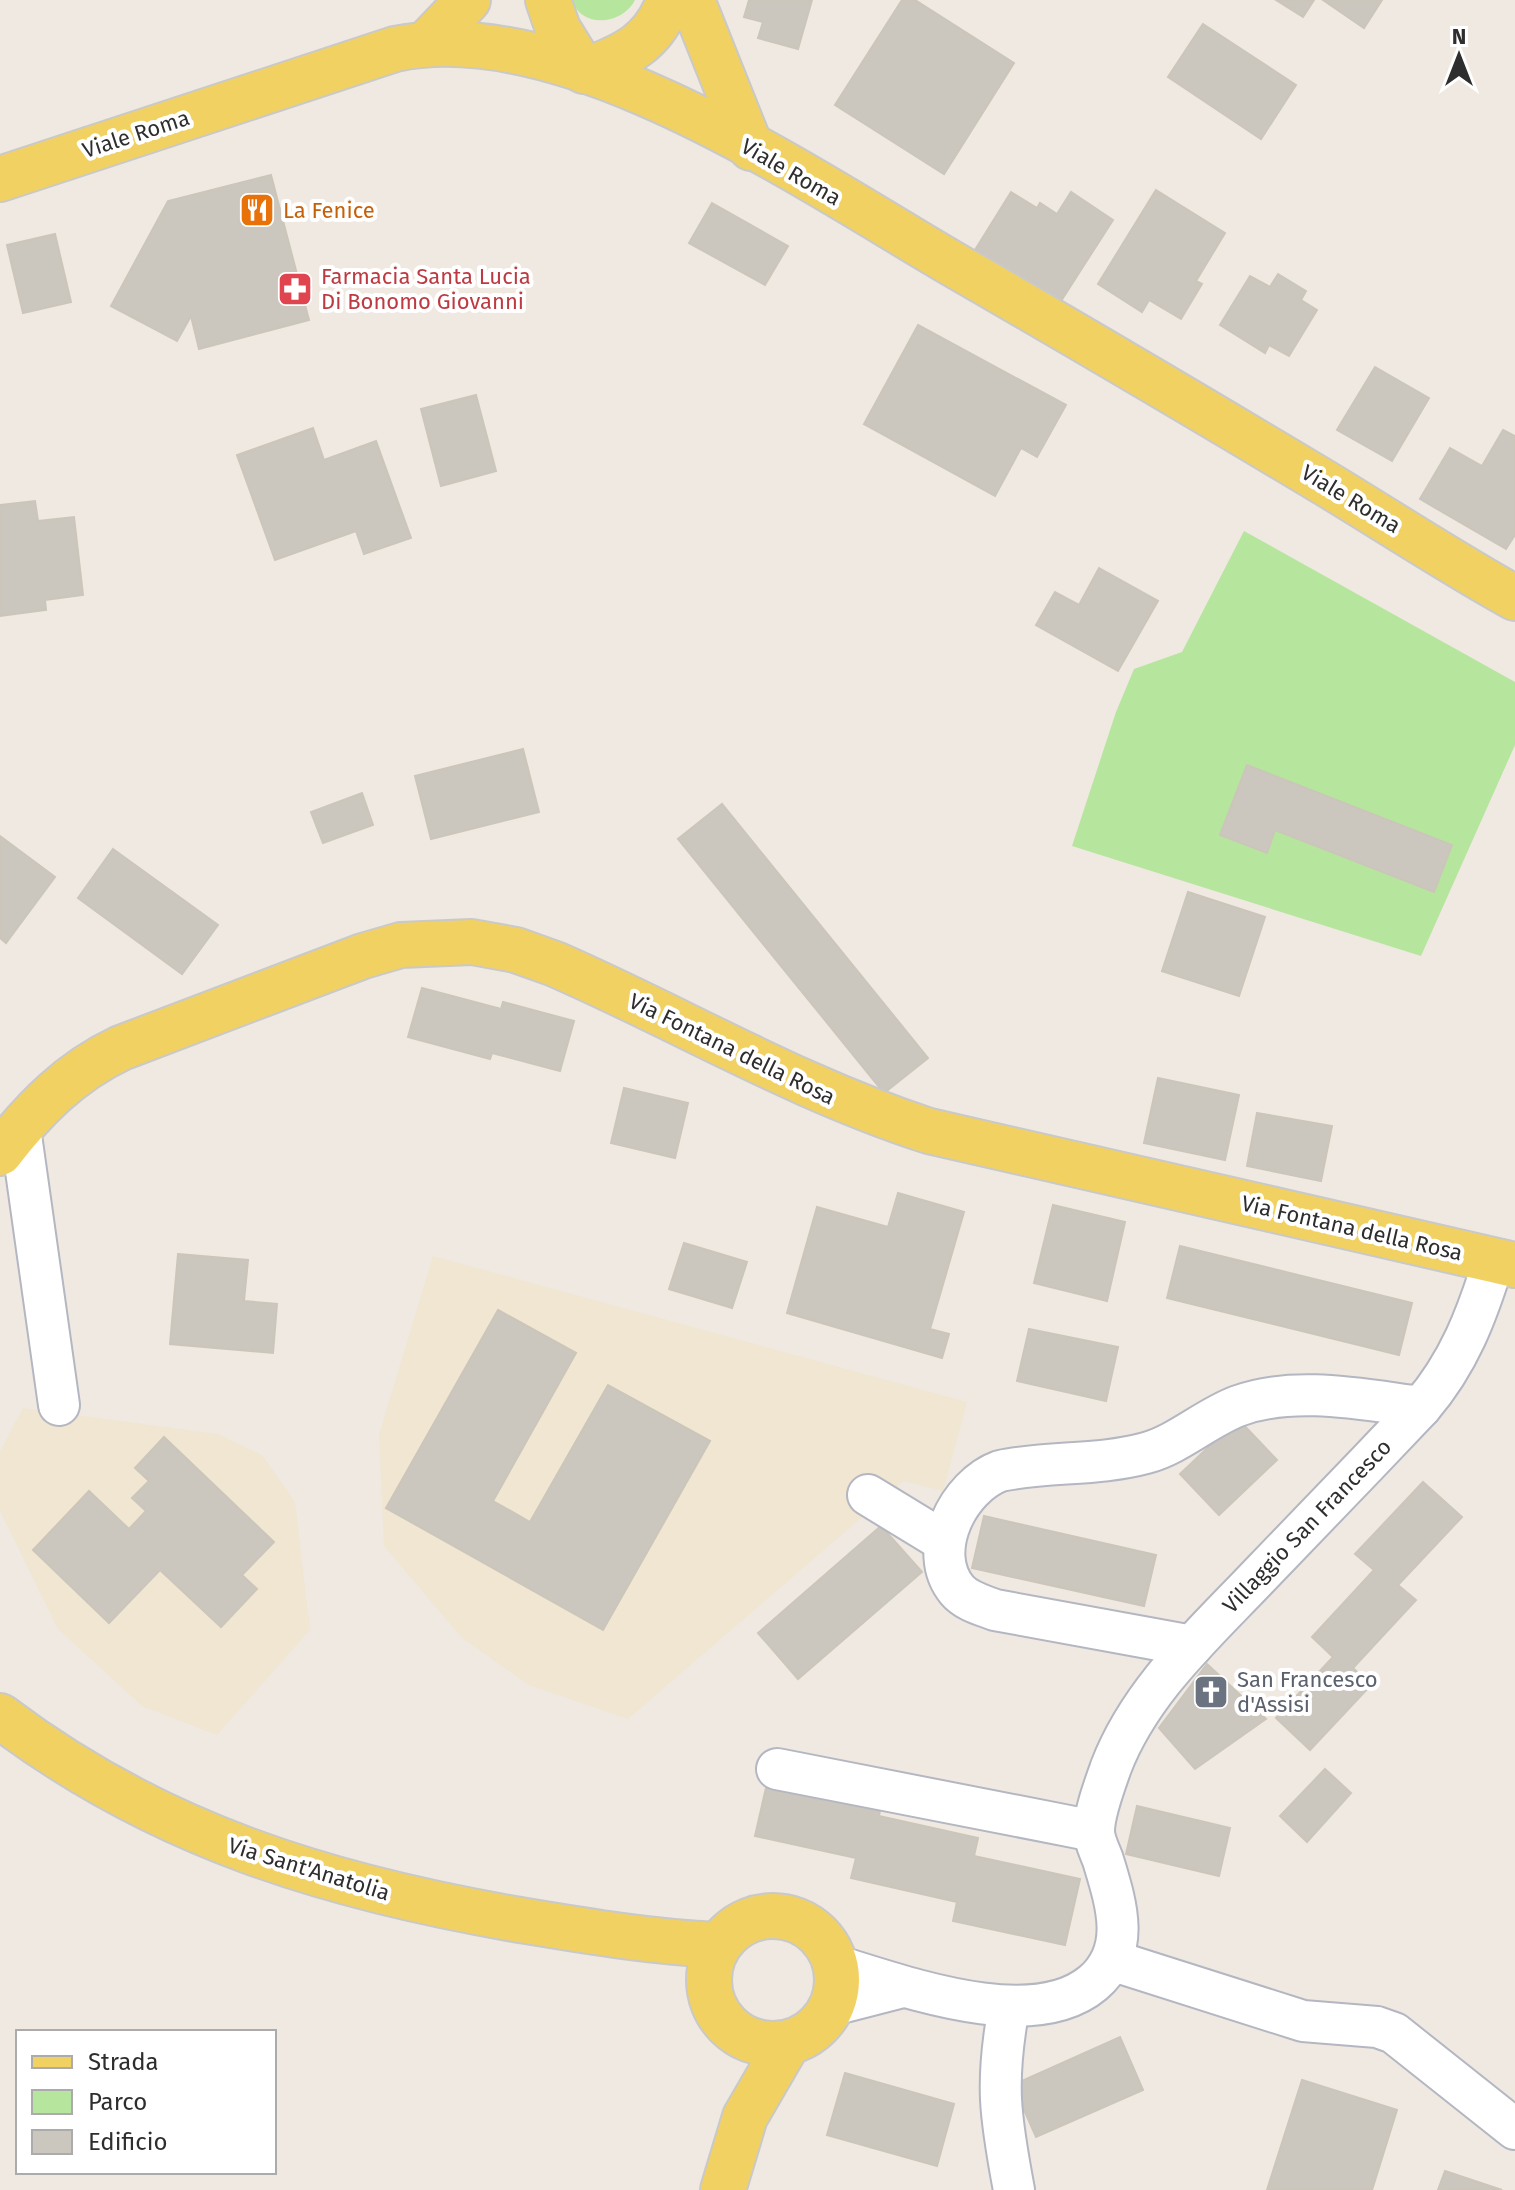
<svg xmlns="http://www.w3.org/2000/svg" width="1515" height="2190" viewBox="0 0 1515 2190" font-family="'Fira Sans',sans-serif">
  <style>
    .education { fill: #f0e6d1 }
    .green { fill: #b6e59e }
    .building { fill: #cbc7bf; stroke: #cbc5ba; stroke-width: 2 }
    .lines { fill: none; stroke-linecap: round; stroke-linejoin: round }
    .minor-casing { stroke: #b4b7c1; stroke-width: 44 }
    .major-casing { stroke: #c9c9c9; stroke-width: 48 }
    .minor { stroke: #fff; stroke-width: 40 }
    .major { stroke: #f2d163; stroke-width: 44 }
    .labels { text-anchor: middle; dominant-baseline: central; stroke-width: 8; stroke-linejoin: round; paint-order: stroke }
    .street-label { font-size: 22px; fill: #2e2e2e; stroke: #fff }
    .food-label { font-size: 22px; fill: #c56008; stroke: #fff; text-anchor: start }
    .health-label { font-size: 22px; fill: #be3a42; stroke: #fff; text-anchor: start }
    .worship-label { font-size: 22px; fill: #5b616d; stroke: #fff; text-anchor: start }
  </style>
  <rect width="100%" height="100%" fill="#efe9e1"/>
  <g class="education">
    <path d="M 433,1256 L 967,1402 L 943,1491 L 904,1481 L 628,1719 L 529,1685 L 462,1638 L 384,1546 L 379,1435 Z"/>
    <path d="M 23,1408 L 218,1434 L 262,1455 L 295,1502 L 310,1630 L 217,1735 L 142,1706 L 58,1629 L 0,1511 L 0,1451 Z"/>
  </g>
  <g class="green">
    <path d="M 572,0 L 635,0 C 623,24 582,30 572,0 Z"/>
    <path d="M 1244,531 L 1515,682 L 1515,745 L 1421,956 L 1072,846 L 1116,712 L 1134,669 L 1182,652 Z"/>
  </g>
  <g class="building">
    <path d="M 749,0 L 812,0 L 798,49 L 758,38 L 763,22 L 744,17 Z"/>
    <path d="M 902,0 L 915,0 L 1014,63 L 944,174 L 835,105 Z"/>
    <path d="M 1276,0 L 1314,0 L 1303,17 Z"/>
    <path d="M 1323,0 L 1382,0 L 1364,28 Z"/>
    <path d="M 1203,24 L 1296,85 L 1261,139 L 1168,77 Z"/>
    <path d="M 271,175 L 309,320 L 199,349 L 191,316 L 177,341 L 111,306 L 168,201 Z"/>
    <path d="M 1156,190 L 1225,233 L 1196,281 L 1202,284 L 1181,319 L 1149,300 L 1142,312 L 1098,284 Z"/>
    <path d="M 1011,192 L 1037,208 L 1040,203 L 1057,214 L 1071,192 L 1113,220 L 1059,304 L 975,250 Z"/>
    <path d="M 712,203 L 788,246 L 765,285 L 689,243 Z"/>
    <path d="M 55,234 L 71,302 L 23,313 L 7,245 Z"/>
    <path d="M 1278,274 L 1306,291 L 1301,300 L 1317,310 L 1289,356 L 1269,345 L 1265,353 L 1220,325 L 1250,276 L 1270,287 Z"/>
    <path d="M 918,325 L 1066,405 L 1037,457 L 1021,448 L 995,496 L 864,424 Z"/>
    <path d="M 1375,367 L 1429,398 L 1392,461 L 1337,430 Z"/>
    <path d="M 476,395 L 496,471 L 441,486 L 421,409 Z"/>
    <path d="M 313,428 L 324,460 L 376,441 L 411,538 L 364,554 L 356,531 L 275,560 L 237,455 Z"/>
    <path d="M 1503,430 L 1515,436 L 1515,535 L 1506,549 L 1420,499 L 1450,448 L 1482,466 Z"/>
    <path d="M 35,501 L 38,521 L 74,517 L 83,595 L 45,600 L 46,610 L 0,616 L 0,505 Z"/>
    <path d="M 1099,568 L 1158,601 L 1118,671 L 1036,625 L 1055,592 L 1079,605 Z"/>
    <path d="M 523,749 L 539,812 L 431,839 L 415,776 Z"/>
    <path d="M 1247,765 L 1452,845 L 1434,892 L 1275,830 L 1267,853 L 1220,835 Z"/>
    <path d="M 362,793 L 373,825 L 323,843 L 311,812 Z"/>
    <path d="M 722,804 L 928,1058 L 884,1093 L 678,839 Z"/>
    <path d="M 0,836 L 55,877 L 6,943 L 0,938 Z"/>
    <path d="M 113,849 L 218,925 L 182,974 L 78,898 Z"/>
    <path d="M 1188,892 L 1265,917 L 1239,996 L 1162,971 Z"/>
    <path d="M 422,988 L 501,1009 L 503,1002 L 574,1021 L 560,1071 L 492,1053 L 490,1059 L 408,1037 Z"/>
    <path d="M 1158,1078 L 1239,1095 L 1225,1160 L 1144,1143 Z"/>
    <path d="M 624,1088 L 688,1103 L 675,1158 L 611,1143 Z"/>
    <path d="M 1257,1113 L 1332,1126 L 1321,1181 L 1247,1166 Z"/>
    <path d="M 898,1193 L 964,1212 L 930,1329 L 949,1334 L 942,1358 L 787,1313 L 817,1207 L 888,1227 Z"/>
    <path d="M 1053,1205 L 1125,1222 L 1107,1301 L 1034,1283 Z"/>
    <path d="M 684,1243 L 747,1262 L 732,1308 L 669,1289 Z"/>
    <path d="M 1180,1246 L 1412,1303 L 1399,1355 L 1167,1298 Z"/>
    <path d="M 178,1254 L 248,1260 L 244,1301 L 277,1304 L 273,1353 L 170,1344 Z"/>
    <path d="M 498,1310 L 576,1353 L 493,1501 L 530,1522 L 608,1385 L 710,1441 L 603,1630 L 386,1508 Z"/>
    <path d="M 1029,1329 L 1118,1347 L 1106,1401 L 1017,1381 Z"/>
    <path d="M 1238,1419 L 1277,1460 L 1219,1515 L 1180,1474 Z"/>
    <path d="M 164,1437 L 274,1542 L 242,1575 L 257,1589 L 221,1627 L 160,1570 L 109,1623 L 33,1550 L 89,1491 L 129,1529 L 146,1511 L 132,1498 L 149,1481 L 135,1468 Z"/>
    <path d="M 1423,1482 L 1462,1517 L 1398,1585 L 1416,1600 L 1353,1668 L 1371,1685 L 1310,1750 L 1276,1718 L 1333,1657 L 1312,1637 L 1374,1570 L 1355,1554 Z"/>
    <path d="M 984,1516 L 1156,1555 L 1144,1606 L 972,1568 Z"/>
    <path d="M 881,1526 L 922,1572 L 798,1679 L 758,1633 Z"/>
    <path d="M 1207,1664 L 1266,1719 L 1195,1769 L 1159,1728 Z"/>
    <path d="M 1325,1769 L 1351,1793 L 1307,1842 L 1280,1816 Z"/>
    <path d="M 768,1779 L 881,1804 L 879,1816 L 978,1838 L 974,1856 L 1080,1879 L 1065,1945 L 953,1921 L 957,1902 L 851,1878 L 856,1858 L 755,1836 Z"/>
    <path d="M 1137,1806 L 1230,1828 L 1219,1876 L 1126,1854 Z"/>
    <path d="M 1120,2037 L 1143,2090 L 1036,2137 L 1013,2085 Z"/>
    <path d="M 845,2073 L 954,2104 L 937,2166 L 827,2135 Z"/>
    <path d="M 1302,2080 L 1397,2110 L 1372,2190 L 1267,2190 Z"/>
    <path d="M 1445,2171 L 1502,2190 L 1438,2190 Z"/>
  </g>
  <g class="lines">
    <g class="minor-casing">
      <g id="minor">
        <path d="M 20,1128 L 59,1405"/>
        <path d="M 868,1495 L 945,1542"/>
        <path d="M 1192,1646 L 995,1610 C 982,1605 966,1601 957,1590 C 925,1551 959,1486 1000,1471 C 1048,1461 1098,1466 1146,1453 C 1179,1444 1206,1418 1238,1406 C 1294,1385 1365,1400 1421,1407"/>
        <path d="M 777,1769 L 1094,1831"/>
        <path d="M 1114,1961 L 1303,2021 L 1377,2027 L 1394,2033 L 1515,2129"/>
        <path d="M 837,1966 C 904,1986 1032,2034 1093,1983 C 1132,1950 1116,1903 1103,1860 C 1100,1852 1094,1840 1094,1831 C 1094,1813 1105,1784 1111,1767 C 1140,1691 1203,1635 1258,1577 C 1313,1520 1367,1464 1421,1407 C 1459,1363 1477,1315 1494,1260"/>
        <path d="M 833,2005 L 903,1987"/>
        <path d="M 1009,2007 C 995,2083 1000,2116 1014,2190"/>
      </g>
    </g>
    <g class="major-casing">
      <g id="major">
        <path d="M 548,0 L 558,29 L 584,71 C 625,56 654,43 669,0"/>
        <path d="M 692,0 L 751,148"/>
        <path d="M 426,44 L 468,0"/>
        <path d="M 0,179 L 395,49 C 568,12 813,183 958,267 C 1081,338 1203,410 1325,483 C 1388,521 1450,562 1515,598"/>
        <path d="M 0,1153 C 34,1109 70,1072 121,1048 L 363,956 L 401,945 L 472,942 L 516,950 L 555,964 C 683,1020 796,1088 929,1131 L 1515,1265"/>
        <path d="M 0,1716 C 157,1835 328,1887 520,1920 C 586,1931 651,1942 718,1945"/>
        <circle cx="773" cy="1980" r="64"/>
        <path d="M 723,2190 L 745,2117 L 788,2043"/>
      </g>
    </g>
    <use href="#minor" class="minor"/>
    <use href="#major" class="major"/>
  </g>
  <defs>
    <g id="restaurant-square" transform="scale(1.8)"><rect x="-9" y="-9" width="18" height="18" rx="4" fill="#e8710a" stroke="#fff"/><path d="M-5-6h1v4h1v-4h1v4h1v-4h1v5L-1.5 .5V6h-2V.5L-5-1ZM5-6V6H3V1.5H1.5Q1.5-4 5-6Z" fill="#fff"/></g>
    <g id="pharmacy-square" transform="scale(1.8)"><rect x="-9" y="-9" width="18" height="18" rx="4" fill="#e0444e" stroke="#fff"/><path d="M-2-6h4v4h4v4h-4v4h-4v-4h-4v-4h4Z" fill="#fff"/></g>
    <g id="church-square" transform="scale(1.8)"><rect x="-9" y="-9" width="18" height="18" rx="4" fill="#6b7280" stroke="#fff"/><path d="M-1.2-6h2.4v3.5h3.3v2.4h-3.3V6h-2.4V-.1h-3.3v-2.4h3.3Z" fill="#fff"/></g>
  </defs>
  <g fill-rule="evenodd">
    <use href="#restaurant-square" x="257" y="210"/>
    <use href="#pharmacy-square" x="295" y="289"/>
    <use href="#church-square" x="1211" y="1692"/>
  </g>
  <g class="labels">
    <g class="street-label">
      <text transform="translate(136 134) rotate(-18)">Viale Roma</text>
      <text transform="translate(791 172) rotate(30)">Viale Roma</text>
      <text transform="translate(1351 499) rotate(31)">Viale Roma</text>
      <text transform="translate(732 1049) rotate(26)">Via Fontana della Rosa</text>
      <text transform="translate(1352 1228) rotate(13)">Via Fontana della Rosa</text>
      <text transform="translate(1307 1526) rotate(-46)">Villaggio San Francesco</text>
      <text transform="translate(309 1869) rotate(17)">Via Sant'Anatolia</text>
    </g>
    <g class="food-label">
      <text x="283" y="210">La Fenice</text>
    </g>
    <g class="health-label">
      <text x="321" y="276">Farmacia Santa Lucia<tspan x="321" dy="25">Di Bonomo Giovanni</tspan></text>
    </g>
    <g class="worship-label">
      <text x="1237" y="1679">San Francesco<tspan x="1237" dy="25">d'Assisi</tspan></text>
    </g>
  </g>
  <rect x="16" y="2030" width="260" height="144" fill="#ffffff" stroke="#ababab" stroke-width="2"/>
  <rect x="32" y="2056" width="40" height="12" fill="#f2d163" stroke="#ababab" stroke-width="2"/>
  <text x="88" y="2070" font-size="24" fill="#2e2e2e">Strada</text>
  <rect x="32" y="2090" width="40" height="24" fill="#b6e59e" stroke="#ababab" stroke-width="2"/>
  <text x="88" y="2110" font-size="24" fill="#2e2e2e">Parco</text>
  <rect x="32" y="2130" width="40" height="24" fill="#cbc7bf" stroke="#ababab" stroke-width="2"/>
  <text x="88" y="2150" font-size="24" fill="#2e2e2e">Edificio</text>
  <g transform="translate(1459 56)" stroke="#ffffff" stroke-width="6" paint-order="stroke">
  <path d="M0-6L14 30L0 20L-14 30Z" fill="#2e2e2e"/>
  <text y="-12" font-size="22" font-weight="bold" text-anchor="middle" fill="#2e2e2e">N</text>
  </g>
</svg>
